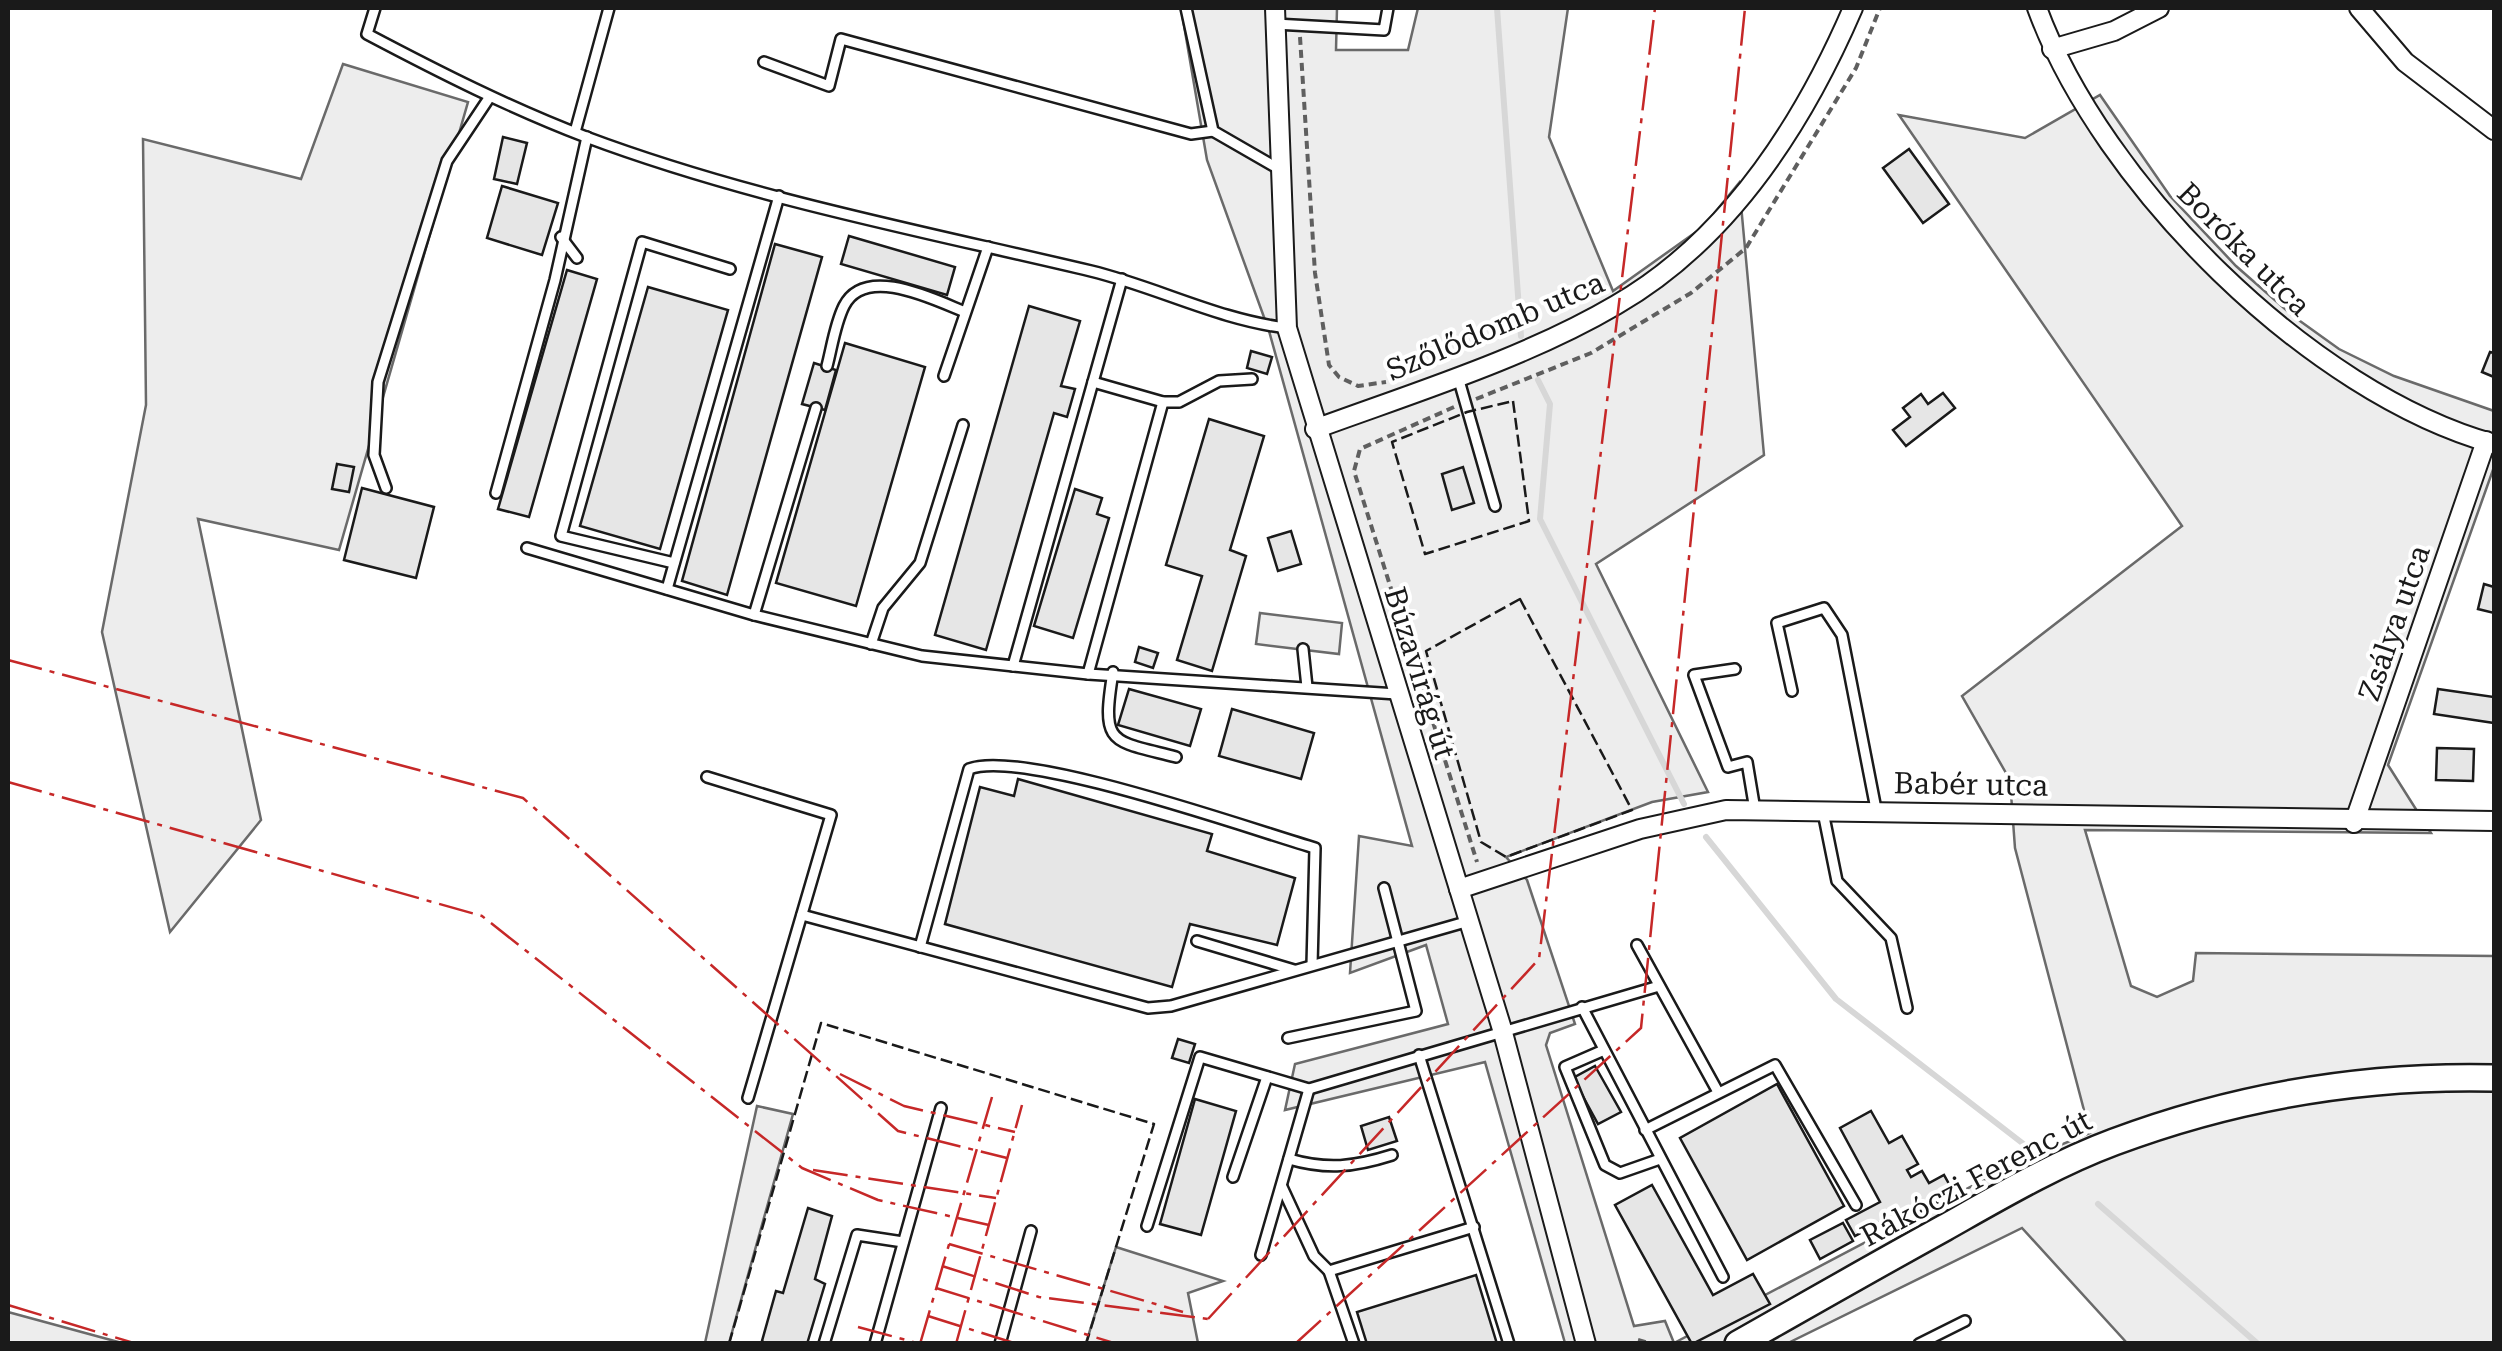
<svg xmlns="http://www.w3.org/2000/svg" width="2502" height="1351" viewBox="0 0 2502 1351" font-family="'Roboto Serif',serif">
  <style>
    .built { fill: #ededed; stroke: #6a6a6a; stroke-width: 2.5 }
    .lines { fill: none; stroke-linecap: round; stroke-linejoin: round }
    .stream { stroke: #d7d7d7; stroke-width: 6 }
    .building { fill: #e6e6e6; stroke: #1a1a1a; stroke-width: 2.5 }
    .service-casing { stroke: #1a1a1a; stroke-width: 14 }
    .minor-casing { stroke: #1a1a1a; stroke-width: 22 }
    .secondary-casing { stroke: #1a1a1a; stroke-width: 30 }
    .path { stroke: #5f5f5f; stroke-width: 4; stroke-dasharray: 8 5; stroke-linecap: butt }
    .service { stroke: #fff; stroke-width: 9 }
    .minor { stroke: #fff; stroke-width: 18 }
    .secondary { stroke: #fff; stroke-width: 25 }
    .fence { stroke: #1a1a1a; stroke-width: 2.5; stroke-dasharray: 12 5; stroke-linecap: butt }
    .power { stroke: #c62828; stroke-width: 2.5; stroke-dasharray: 35 8 5 8; stroke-linecap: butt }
    .labels { text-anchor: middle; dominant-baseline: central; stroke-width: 8; stroke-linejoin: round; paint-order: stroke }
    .street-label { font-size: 30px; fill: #1a1a1a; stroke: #fff }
  </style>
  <rect width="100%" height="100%" fill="#fff"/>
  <g class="built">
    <path d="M 1181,8 L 1337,8 L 1336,50 L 1408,50 L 1418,8 L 1568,8 L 1549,137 L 1613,291 L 1703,227 L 1739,183 L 1764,455 L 1596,564 L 1708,792 L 1652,802 L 1506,857 L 1527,880 L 1575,1024 L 1550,1033 L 1546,1045 L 1634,1326 L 1665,1321 L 1674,1343 L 2016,1163 L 2090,1133 L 2015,848 L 2010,780 L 1962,696 L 2182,526 L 1899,115 L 2025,138 L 2100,95 L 2170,196 L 2236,266 L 2293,316 L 2339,349 L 2394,376 L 2494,411 L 2494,467 L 2388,765 L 2431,833 L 2085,830 L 2131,986 L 2157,997 L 2193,981 L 2196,953 L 2494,956 L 2494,1343 L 2127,1343 L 2022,1228 L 1788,1343 L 1565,1343 L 1485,1062 L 1285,1110 L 1295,1064 L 1448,1024 L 1426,945 L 1350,973 L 1359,836 L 1412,846 L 1269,331 L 1207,160 Z"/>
    <path d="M 343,64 L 468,102 L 339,550 L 198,519 L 261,820 L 170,932 L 102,632 L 146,405 L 143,139 L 301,179 Z"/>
    <path d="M 1260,613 L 1342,623 L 1339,654 L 1256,644 Z"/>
    <path d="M 757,1106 L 793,1114 L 729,1343 L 705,1343 Z"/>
    <path d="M 1116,1247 L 1223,1281 L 1188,1293 L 1198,1343 L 1086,1343 Z"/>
    <path d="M 8,1312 L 122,1343 L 8,1343 Z"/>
  </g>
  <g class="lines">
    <g class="stream">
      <path d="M 1497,8 L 1521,336"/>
      <path d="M 1538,380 L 1550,404 L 1540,519 L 1684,804"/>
      <path d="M 1706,837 L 1836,999 L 2030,1149"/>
      <path d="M 2098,1204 L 2258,1344"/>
    </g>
  </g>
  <g class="building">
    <path d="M 503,137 L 527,143 L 517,184 L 494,179 Z"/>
    <path d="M 1909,149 L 1949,204 L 1923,223 L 1883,168 Z"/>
    <path d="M 502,186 L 558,203 L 542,255 L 487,238 Z"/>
    <path d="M 849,236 L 955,267 L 947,295 L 841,264 Z"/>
    <path d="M 775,244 L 822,257 L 727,595 L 682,581 Z"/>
    <path d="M 567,270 L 597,279 L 529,517 L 498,509 Z"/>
    <path d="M 648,287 L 728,310 L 660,549 L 580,526 Z"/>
    <path d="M 1029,306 L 1080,321 L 1061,386 L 1075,389 L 1067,417 L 1054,413 L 986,650 L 935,635 Z"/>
    <path d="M 845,343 L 925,367 L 856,606 L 776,583 Z"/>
    <path d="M 1251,351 L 1272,357 L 1267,374 L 1247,368 Z"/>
    <path d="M 2490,352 L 2494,353 L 2494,377 L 2482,372 Z"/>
    <path d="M 814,363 L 836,370 L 825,410 L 802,404 Z"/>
    <path d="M 1943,393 L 1955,408 L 1906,446 L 1893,430 L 1910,417 L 1903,408 L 1921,394 L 1928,404 Z"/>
    <path d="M 1209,419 L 1264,436 L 1230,550 L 1246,556 L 1212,671 L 1177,660 L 1202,576 L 1166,565 Z"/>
    <path d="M 337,464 L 354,467 L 349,492 L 332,489 Z"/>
    <path d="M 1463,467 L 1474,503 L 1452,510 L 1442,474 Z"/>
    <path d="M 362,488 L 434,507 L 416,578 L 344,560 Z"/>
    <path d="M 1075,489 L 1102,498 L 1097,514 L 1109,518 L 1073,638 L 1034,626 Z"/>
    <path d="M 1291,531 L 1301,564 L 1278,571 L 1268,538 Z"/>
    <path d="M 2484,584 L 2494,587 L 2494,613 L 2478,609 Z"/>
    <path d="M 1139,647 L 1158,653 L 1153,668 L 1135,662 Z"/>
    <path d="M 1129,689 L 1201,709 L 1190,746 L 1118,725 Z"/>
    <path d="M 2438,689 L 2494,697 L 2494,723 L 2434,714 Z"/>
    <path d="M 1232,709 L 1314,733 L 1301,779 L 1219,756 Z"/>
    <path d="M 2437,748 L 2474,749 L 2473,781 L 2436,780 Z"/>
    <path d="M 1018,779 L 1212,834 L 1207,851 L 1295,878 L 1277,945 L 1190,924 L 1172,987 L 945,924 L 980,787 L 1014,796 Z"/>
    <path d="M 1178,1039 L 1195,1044 L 1189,1063 L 1172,1058 Z"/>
    <path d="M 1595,1066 L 1621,1112 L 1598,1124 L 1573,1078 Z"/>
    <path d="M 1777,1084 L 1844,1206 L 1747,1260 L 1680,1138 Z"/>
    <path d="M 1195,1099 L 1236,1111 L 1201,1235 L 1160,1224 Z"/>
    <path d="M 1871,1111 L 1889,1143 L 1902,1136 L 1918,1164 L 1907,1170 L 1911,1177 L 1922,1171 L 1929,1183 L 1944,1175 L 1954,1193 L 1893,1226 L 1888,1218 L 1855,1236 L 1846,1220 L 1880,1202 L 1840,1128 Z"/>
    <path d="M 1389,1117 L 1397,1141 L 1368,1150 L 1361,1126 Z"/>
    <path d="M 1652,1185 L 1713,1295 L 1753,1274 L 1770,1304 L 1692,1344 L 1615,1205 Z"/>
    <path d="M 808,1208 L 832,1216 L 815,1279 L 825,1284 L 807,1344 L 767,1344 L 762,1341 L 776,1291 L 783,1293 Z"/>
    <path d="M 1843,1223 L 1853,1241 L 1820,1259 L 1810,1240 Z"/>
    <path d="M 1476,1275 L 1497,1344 L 1367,1344 L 1357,1312 Z"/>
  </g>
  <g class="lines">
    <g class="service-casing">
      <g id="service">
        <path d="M 375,8 L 367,34 C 439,72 510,108 586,137 C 749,198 922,231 1091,271 C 1157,287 1219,320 1287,328"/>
        <path d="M 1186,8 L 1213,131 L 1279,169"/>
        <path d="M 1275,24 L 1384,30 L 1388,8"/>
        <path d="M 764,62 L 829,86 L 841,39 L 1191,134 L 1213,131"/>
        <path d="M 575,132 L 609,8"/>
        <path d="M 561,237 L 577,258"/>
        <path d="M 827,366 C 832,347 835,324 844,306 C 865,264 935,300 965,312"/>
        <path d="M 944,376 L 988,247"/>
        <path d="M 1458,377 L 1495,506"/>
        <path d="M 1093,382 L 1163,402 L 1179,402 L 1219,381 L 1252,379"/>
        <path d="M 386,488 L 374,455 L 378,382 L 447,161 L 489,98"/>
        <path d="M 496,493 L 555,280 L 587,137"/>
        <path d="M 527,548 L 754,615 L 922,656 L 1088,674 L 1397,694"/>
        <path d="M 674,563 L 561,536 L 642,242 L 730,269"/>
        <path d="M 667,589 L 779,196"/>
        <path d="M 754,615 L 816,408"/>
        <path d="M 871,644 L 883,608 L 920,563 L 963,425"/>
        <path d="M 1303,649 L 1307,687"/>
        <path d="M 1013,666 L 1122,279"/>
        <path d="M 1735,669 L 1694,675 L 1728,767 L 1747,762 L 1755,810"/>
        <path d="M 1113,672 C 1101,746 1110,740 1176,757"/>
        <path d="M 1088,674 L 1163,402"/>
        <path d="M 1792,691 L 1777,623 L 1824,608 L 1842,635 L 1876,809"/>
        <path d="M 707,777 L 831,815 L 748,1098"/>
        <path d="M 1823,812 L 1837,881 L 1891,938 L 1907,1008"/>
        <path d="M 802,915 L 1148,1008 L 1171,1006 L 1469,921"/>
        <path d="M 1197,941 L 1294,970"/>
        <path d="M 1637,945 L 1718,1092"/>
        <path d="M 920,947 L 969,769 C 1022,748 1250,829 1315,848 L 1312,965"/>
        <path d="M 1582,1007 L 1723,1277"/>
        <path d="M 1288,1038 L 1416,1011 L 1384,888"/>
        <path d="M 1604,1050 L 1565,1067 L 1605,1165 L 1620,1173 L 1660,1159"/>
        <path d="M 1419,1055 L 1509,1344"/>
        <path d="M 1645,1130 L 1775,1065 L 1856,1205"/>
        <path d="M 1289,1159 C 1327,1170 1354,1167 1392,1155"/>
        <path d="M 1233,1177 L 1267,1077"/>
        <path d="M 1282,1187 L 1314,1256 L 1329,1271"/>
        <path d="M 1147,1226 L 1200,1057 L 1309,1089 L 1659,986"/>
        <path d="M 1261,1255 L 1309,1089"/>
        <path d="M 824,1344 L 857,1235 L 903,1242"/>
        <path d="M 875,1344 L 941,1108"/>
        <path d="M 1000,1344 L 1031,1231"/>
        <path d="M 1354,1344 L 1329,1271 L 1474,1227"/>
        <path d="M 1919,1344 L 1965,1321"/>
      </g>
    </g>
    <g class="minor-casing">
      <g id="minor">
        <path d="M 1275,8 L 1287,328 L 1502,1029 L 1586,1344"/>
        <path d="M 2037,8 C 2102,185 2310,393 2494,444"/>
        <path d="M 2359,8 L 2405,62 L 2494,130"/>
        <path d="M 2052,49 L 2114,31 L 2159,8"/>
        <path d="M 1315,429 C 1413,393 1526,358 1616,305 C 1729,240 1803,124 1853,8"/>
        <path d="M 2354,823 L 2486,441"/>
        <path d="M 1459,889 L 1640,829 L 1726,810 L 2494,821"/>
      </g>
    </g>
    <g class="secondary-casing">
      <path id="secondary" d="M 1738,1344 C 1807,1305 1875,1266 1944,1228 C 1999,1197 2055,1164 2114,1142 C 2237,1096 2364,1075 2494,1078"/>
    </g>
    <g class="path">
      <path d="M 1300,37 L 1315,273 L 1329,365 L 1339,377 L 1358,386 L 1386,382"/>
      <path d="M 1476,399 L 1591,353 L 1691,293 L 1746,248 L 1856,68 L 1880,8"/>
      <path d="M 1454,407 L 1360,449 L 1354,471 L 1477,862"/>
      <path d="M 1638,1340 L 1652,1344"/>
    </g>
    <use href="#service" class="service"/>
    <use href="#minor" class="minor"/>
    <use href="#secondary" class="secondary"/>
    <g class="fence">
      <path d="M 1513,401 L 1529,521 L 1425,554 L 1392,442 L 1467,412 Z"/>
      <path d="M 1520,599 L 1632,810 L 1506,857 L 1481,842 L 1426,651 Z"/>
      <path d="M 729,1344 L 821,1023 L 1154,1124 L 1086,1344"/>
    </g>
    <g class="power">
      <path d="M 8,660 L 523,798 L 898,1131 L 1007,1158"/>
      <path d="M 8,782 L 482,916 L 802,1168 L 878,1200 L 989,1225"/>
      <path d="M 840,1074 L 904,1106 L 1015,1132"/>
      <path d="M 813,1170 L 996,1198"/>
      <path d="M 949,1244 L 1183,1312"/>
      <path d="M 942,1266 L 1039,1297 L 1208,1319"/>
      <path d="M 936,1288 L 1117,1344"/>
      <path d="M 8,1305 L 137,1344"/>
      <path d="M 928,1316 L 1017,1344"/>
      <path d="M 1208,1319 L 1539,959 L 1655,8"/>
      <path d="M 858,1327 L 921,1344"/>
      <path d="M 920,1344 L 992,1097"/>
      <path d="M 956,1344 L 1022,1105"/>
      <path d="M 1295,1344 L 1641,1028 L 1745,8"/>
    </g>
  </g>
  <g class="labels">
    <g class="street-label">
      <text transform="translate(2244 249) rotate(45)">Boróka utca</text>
      <text transform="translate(1495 326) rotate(-23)">Szőlődomb utca</text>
      <text transform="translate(2394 623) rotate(-71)">Zsálya utca</text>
      <text transform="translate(1420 673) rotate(73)">Búzavirág út</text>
      <text transform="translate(1971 784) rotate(1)">Babér utca</text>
      <text transform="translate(1976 1178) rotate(-28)">Rákóczi Ferenc út</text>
    </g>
  </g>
  <rect width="2502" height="1351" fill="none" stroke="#1a1a1a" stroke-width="20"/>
</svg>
